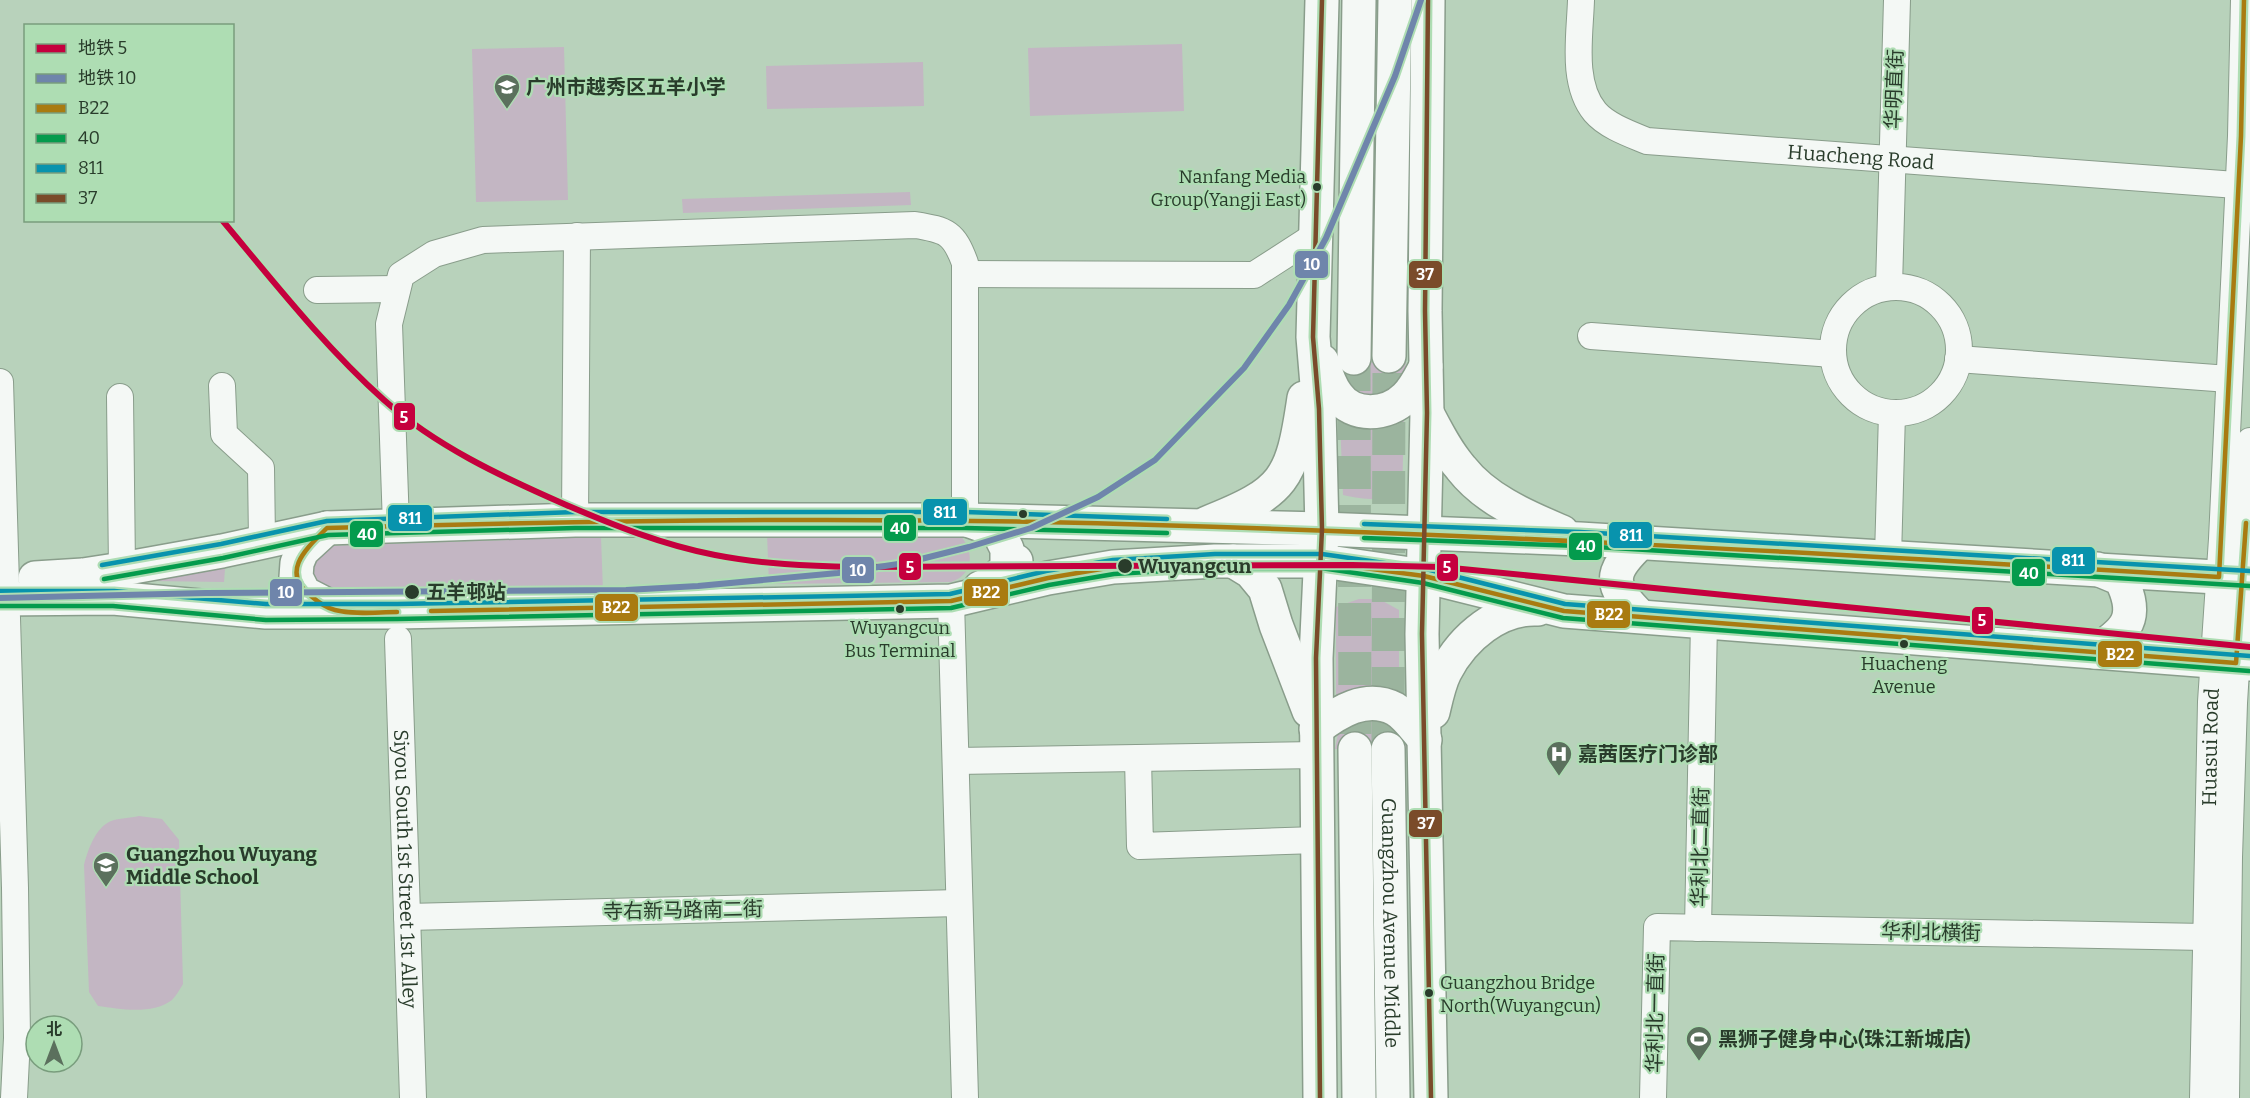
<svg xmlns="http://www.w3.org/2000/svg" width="2250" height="1098" viewBox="0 0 2250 1098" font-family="Bitter,'Noto Sans SC',serif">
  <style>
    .green { fill: #c3b6c3 }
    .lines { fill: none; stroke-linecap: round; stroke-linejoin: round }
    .highway-tunnel { stroke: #9bb49e; stroke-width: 33; stroke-dasharray: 33 16; stroke-linecap: butt }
    .minor-casing { stroke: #899d8b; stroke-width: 28 }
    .major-casing { stroke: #899d8b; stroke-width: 36 }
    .highway-casing { stroke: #899d8b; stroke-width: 36 }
    .minor { stroke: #f4f8f5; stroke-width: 26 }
    .major { stroke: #f4f8f5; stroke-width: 33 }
    .highway { stroke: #f4f8f5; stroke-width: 33 }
    .bus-1-casing { stroke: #aeddb3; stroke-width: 9 }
    .bus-2-casing { stroke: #aeddb3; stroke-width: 9 }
    .bus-3-casing { stroke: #aeddb3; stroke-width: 9 }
    .bus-4-casing { stroke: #aeddb3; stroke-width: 9 }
    .bus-1 { stroke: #a97b11; stroke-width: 4.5 }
    .bus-2 { stroke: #049b4d; stroke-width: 4.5 }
    .bus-3 { stroke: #0893ad; stroke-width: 4.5 }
    .bus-4 { stroke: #7a4b2a; stroke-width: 4.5 }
    .metro-1-casing { stroke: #aeddb3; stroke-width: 10 }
    .metro-2-casing { stroke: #aeddb3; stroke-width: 10 }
    .metro-1 { stroke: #c5003e; stroke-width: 6 }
    .metro-2 { stroke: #6f85ab; stroke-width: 6 }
    .bus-dot { fill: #293c2b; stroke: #aeddb3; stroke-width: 2 }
    .labels { text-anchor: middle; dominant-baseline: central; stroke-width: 4.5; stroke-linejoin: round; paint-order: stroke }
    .bus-label { font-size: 18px; fill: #293c2b; stroke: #aeddb3 }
    .poi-label { font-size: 20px; font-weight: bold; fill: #293c2b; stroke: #aeddb3; text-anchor: start }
    .street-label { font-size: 20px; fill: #293c2b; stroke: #aeddb3 }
    .stop-label { font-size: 20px; font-weight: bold; fill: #293c2b; stroke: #aeddb3; text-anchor: start }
    .line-badge { stroke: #aeddb3; stroke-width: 2 }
    .badge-label { font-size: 16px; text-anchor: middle; font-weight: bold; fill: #fff }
  </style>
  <rect width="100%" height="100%" fill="#b8d2bb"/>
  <g class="green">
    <path d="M 1182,44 L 1184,111 L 1030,116 L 1028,48 Z"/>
    <path d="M 564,47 L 568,200 L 476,202 L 472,49 Z"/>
    <path d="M 923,62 L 924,106 L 767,109 L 766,66 Z"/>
    <path d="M 910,192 L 911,205 L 683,213 L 682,199 Z"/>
    <path d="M 1406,362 L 1404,374 L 1381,402 L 1345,392 L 1336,363 Z"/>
    <path d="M 1404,417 L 1402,495 C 1379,501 1366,500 1343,495 L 1340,420 L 1359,426 L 1393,426 Z"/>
    <path d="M 767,534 L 961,536 C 974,553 974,574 951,582 L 769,584 Z"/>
    <path d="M 601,537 L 603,591 L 330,598 L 315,591 L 309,566 L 325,546 Z"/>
    <path d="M 151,569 L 225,569 L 224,582 L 150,581 Z"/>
    <path d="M 1359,599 L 1379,599 L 1399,610 L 1399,700 L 1336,701 L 1336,607 Z"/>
    <path d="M 1362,713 L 1404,728 L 1409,749 L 1335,749 L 1339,728 Z"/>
    <path d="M 139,816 L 162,819 L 179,840 L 183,984 C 180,989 176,996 172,1000 C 152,1015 120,1009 98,1006 L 89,992 L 84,865 C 88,850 95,828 111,821 C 119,818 130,818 139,816 Z"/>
  </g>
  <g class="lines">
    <g class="highway-tunnel">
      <path d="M 1354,358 L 1355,749"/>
      <path d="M 1388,749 L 1389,356"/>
    </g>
    <g class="minor-casing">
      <g id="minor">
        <path id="s1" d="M 1581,0 C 1580,35 1571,83 1595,112 C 1607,126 1630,134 1647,141 L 2250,186"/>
        <path d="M 966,274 L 1254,275 L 1316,235"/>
        <path d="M 1889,286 L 1897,0"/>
        <circle cx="1896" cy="350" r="63"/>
        <path d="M 317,290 L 397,289"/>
        <path d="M 1591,336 L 1833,354"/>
        <path d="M 1958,359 L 2229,379"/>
        <path d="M 0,382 L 15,888 L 17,1038 L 14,1098"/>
        <path d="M 222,386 L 224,434 L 261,468 L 262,540"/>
        <path d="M 120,397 L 122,569"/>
        <path d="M 575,520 L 577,236"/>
        <path d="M 396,525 L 389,324 L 401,275 L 434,254 L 483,240 L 915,225 C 947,230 954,233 965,263 L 965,520"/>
        <path d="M 1888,557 L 1892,413"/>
        <path d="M 951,601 L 965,1098"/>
        <path id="s2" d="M 398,639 L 413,1098"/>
        <path d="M 1138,758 L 1140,846 L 1317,840"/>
        <path d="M 956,761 L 1317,755"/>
        <path d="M 407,917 L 959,903"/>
        <path d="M 1698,928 L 1704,622"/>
        <path d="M 1653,1098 L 1657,927 L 2205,937"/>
        <path id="s3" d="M 2203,1098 L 2211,702 L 2222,539 L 2241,136 L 2244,0"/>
        <path d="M 2226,1098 L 2229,857 L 2234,703 L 2250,441"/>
      </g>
    </g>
    <g class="major-casing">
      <g id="major">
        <path d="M 1428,0 L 1425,311 L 1427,413 L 1422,634 L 1431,1098"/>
        <path d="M 1322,361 C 1326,373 1330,386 1337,395 C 1353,418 1387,416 1406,397 C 1415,388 1420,377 1426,366"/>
        <path d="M 1427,413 C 1437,432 1447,452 1461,468 C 1486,500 1525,516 1562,532"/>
        <path d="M 970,521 L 998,531 L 1007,549 L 1007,564 L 1016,561 L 987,585 L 980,588"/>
        <path d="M 1207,523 C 1285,492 1292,480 1304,398"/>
        <path d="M 327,528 L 302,551 L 297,563 L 296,577 L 304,593 L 339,611"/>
        <path d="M 1233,561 L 1251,572 L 1265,589 L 1276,625 L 1309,711"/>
        <path d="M 35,578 L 83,575 L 122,569 L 222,551 L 327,528 L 575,520 L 965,520 L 1322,529 L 1580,539 L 2250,579"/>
        <path d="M 0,599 L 113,598 L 266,612 L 397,612 L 951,601 L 1048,578 L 1113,567 L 1215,561 L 1322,561 L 1424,576 L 1564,611 L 2250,664"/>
        <path d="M 1640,616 C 1609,585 1608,574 1640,543"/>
        <path d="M 2094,652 C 2127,631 2140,618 2121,579 L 2097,569"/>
        <path d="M 1433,712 C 1436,699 1439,684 1445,672 C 1463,637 1499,607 1538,609"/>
        <path d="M 1316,729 C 1338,712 1366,694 1395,709 C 1407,716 1416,730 1425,740"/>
        <path d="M 1320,1098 L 1316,658 L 1322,529 L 1319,409 L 1313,337 L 1322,0"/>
      </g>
    </g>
    <g class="highway-casing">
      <g id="highway">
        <path d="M 1389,356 L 1395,0"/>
        <path d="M 1354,358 L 1359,0"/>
        <path d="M 1355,749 L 1359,1098"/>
        <path id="s4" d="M 1388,749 L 1393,1098"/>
      </g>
    </g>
    <use href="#minor" class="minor"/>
    <use href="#major" class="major"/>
    <use href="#highway" class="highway"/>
    <g class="bus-1-casing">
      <g id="bus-1">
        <path d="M 1357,567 L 1424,576 L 1564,611 L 2236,663 L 2246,523"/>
        <path d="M 431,611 L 951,601 L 1048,578 L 1113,567 L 1169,563"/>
        <path d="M 397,612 C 377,612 355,615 335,610 C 326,608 318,602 311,596 C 279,572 307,548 327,528 C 565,521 803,517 1041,522 C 1434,531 1826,553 2219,577 L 2241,136 L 2244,0"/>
      </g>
    </g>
    <g class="bus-2-casing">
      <g id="bus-2">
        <path d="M 1364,538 L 1580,546 L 2250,586"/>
        <path d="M 104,579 L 223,558 L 328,535 L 575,528 L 965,528 L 1167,533"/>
        <path d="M 0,606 L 113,606 L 266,620 L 397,619 L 951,608 L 1049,585 L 1114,574 L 1215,568 L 1321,568 L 1423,583 L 1563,618 L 2249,671"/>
      </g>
    </g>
    <g class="bus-3-casing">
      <g id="bus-3">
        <path d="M 1364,524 L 1580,532 L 2250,571"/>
        <path d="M 102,565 L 221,544 L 327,521 L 575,512 L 965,512 L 1167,519"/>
        <path d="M 0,591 L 114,591 L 266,604 L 397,604 L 950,594 L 1046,571 L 1113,560 L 1215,554 L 1322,554 L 1426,569 L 1565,604 L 2250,656"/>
      </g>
    </g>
    <g class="bus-4-casing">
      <g id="bus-4">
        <path d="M 1428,0 L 1425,311 L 1427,413 L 1422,634 L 1431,1098"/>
        <path d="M 1320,1098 L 1316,658 L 1322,529 L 1319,409 L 1313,337 L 1322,0"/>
      </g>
    </g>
    <use href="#bus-1" class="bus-1"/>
    <use href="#bus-2" class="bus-2"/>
    <use href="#bus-3" class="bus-3"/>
    <use href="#bus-4" class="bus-4"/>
    <g class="metro-1-casing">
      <path id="metro-1" d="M 222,220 C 274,282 324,346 384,400 C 436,446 500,476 564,504 C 613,525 663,545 715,555 C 761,564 808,566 855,567 L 1352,565 L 1442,567 L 2250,647"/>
    </g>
    <g class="metro-2-casing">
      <path id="metro-2" d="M 0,598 L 206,593 L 626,590 L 698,586 L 838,573 L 905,563 L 969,547 L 1031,528 L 1098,497 L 1155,460 L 1244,368 L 1289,305 L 1326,238 L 1395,76 L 1421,0"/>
    </g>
    <use href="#metro-1" class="metro-1"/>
    <use href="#metro-2" class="metro-2"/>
  </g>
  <defs>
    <g id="school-pin" transform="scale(1.35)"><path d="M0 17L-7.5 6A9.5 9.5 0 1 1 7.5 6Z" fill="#5b705d" stroke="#aeddb3"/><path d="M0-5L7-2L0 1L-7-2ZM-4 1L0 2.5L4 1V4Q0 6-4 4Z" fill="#fff"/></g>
    <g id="hospital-pin" transform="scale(1.35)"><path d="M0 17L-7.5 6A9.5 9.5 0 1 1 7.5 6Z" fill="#5b705d" stroke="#aeddb3"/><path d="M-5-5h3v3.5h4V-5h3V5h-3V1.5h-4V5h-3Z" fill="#fff"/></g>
    <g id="stadium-pin" transform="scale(1.35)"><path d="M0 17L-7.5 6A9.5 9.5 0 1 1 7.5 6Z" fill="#5b705d" stroke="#aeddb3"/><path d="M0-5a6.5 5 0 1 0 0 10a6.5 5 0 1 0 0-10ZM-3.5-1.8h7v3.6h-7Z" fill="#fff"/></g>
  </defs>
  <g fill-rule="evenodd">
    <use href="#school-pin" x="507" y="87"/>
    <use href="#hospital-pin" x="1559" y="754"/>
    <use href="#school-pin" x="106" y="865"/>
    <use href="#stadium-pin" x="1699" y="1039"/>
  </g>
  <g class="bus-dot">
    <circle cx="1317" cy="187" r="5"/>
    <circle cx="1023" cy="514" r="5"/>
    <circle cx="1125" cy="566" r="8"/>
    <circle cx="412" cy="592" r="8"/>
    <circle cx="900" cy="609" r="5"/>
    <circle cx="1904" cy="644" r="5"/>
    <circle cx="1429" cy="993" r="5"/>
  </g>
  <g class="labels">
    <g class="bus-label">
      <text x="1306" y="177" text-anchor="end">Nanfang Media<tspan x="1306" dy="23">Group(Yangji East)</tspan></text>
      <text x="900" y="628">Wuyangcun<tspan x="900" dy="23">Bus Terminal</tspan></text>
      <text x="1904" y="664">Huacheng<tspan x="1904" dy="23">Avenue</tspan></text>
      <text x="1440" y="983" text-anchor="start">Guangzhou Bridge<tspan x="1440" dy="23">North(Wuyangcun)</tspan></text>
    </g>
    <g class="poi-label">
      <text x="526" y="87">广州市越秀区五羊小学</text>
      <text x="1578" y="754">嘉茜医疗门诊部</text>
      <text x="126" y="854">Guangzhou Wuyang<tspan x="126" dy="23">Middle School</tspan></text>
      <text x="1718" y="1039">黑狮子健身中心(珠江新城店)</text>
    </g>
    <g class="street-label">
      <text transform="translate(1894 89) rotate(-88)">华明直街</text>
      <text stroke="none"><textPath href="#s1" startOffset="390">Huacheng Road</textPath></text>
      <text stroke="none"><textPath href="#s3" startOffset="351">Huasui Road</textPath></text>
      <text transform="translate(1700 847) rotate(-89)">华利北二直街</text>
      <text stroke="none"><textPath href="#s2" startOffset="230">Siyou South 1st Street 1st Alley</textPath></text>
      <text transform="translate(683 910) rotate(-1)">寺右新马路南二街</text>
      <text stroke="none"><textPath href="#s4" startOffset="174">Guangzhou Avenue Middle</textPath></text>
      <text transform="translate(1931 932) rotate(1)">华利北横街</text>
      <text transform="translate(1655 1013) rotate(-89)">华利北一直街</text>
    </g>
    <g class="stop-label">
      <text x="1138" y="566">Wuyangcun</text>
      <text x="426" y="592">五羊邨站</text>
    </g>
  </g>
  <g class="line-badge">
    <rect x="1294" y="250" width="35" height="29" rx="6" fill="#6f85ab"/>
    <rect x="1408" y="260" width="35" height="29" rx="6" fill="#7a4b2a"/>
    <rect x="393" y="402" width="23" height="29" rx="6" fill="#c5003e"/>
    <rect x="922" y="498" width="46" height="28" rx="6" fill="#0893ad"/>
    <rect x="387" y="504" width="46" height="28" rx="6" fill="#0893ad"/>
    <rect x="883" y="514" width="34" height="28" rx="6" fill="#049b4d"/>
    <rect x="349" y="520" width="35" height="28" rx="6" fill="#049b4d"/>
    <rect x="1608" y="521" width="45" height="28" rx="6" fill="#0893ad"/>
    <rect x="1568" y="532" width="35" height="29" rx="6" fill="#049b4d"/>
    <rect x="2051" y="546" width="45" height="29" rx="6" fill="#0893ad"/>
    <rect x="898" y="552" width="24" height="29" rx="6" fill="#c5003e"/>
    <rect x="1436" y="553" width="23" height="29" rx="6" fill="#c5003e"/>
    <rect x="841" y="556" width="34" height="28" rx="6" fill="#6f85ab"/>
    <rect x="2011" y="558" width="35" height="29" rx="6" fill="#049b4d"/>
    <rect x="269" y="578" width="34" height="29" rx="6" fill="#6f85ab"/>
    <rect x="963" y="578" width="46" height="29" rx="6" fill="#a97b11"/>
    <rect x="594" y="593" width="45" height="29" rx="6" fill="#a97b11"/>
    <rect x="1586" y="600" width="45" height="29" rx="6" fill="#a97b11"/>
    <rect x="1971" y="606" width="23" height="29" rx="6" fill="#c5003e"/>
    <rect x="2097" y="640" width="46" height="28" rx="6" fill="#a97b11"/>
    <rect x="1408" y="809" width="35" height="29" rx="6" fill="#7a4b2a"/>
  </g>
  <g class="badge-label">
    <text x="1312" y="270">10</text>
    <text x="1425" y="280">37</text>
    <text x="404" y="423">5</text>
    <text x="945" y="518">811</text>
    <text x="410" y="524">811</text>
    <text x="900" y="534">40</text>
    <text x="367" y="540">40</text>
    <text x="1631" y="541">811</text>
    <text x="1586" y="552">40</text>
    <text x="2073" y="566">811</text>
    <text x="910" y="573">5</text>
    <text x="1447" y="573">5</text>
    <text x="858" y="576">10</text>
    <text x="2029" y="579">40</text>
    <text x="286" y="598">10</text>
    <text x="986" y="598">B22</text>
    <text x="616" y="613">B22</text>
    <text x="1609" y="620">B22</text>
    <text x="1982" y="626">5</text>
    <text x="2120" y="660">B22</text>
    <text x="1426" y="829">37</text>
  </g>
  <rect x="24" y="24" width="210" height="198" fill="#aeddb3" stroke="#799d7d" stroke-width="1.5"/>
  <rect x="36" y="44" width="30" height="9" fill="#c5003e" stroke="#799d7d" stroke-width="1.5"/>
  <text x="78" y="54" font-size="18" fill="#293c2b">地铁 5</text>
  <rect x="36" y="74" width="30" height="9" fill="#6f85ab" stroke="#799d7d" stroke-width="1.5"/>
  <text x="78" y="84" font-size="18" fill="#293c2b">地铁 10</text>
  <rect x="36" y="104" width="30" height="9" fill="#a97b11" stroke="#799d7d" stroke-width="1.5"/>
  <text x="78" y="114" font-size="18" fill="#293c2b">B22</text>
  <rect x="36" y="134" width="30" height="9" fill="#049b4d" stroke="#799d7d" stroke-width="1.5"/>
  <text x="78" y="144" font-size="18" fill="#293c2b">40</text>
  <rect x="36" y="164" width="30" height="9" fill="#0893ad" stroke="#799d7d" stroke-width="1.5"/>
  <text x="78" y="174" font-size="18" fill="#293c2b">811</text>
  <rect x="36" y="194" width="30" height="9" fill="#7a4b2a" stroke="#799d7d" stroke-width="1.5"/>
  <text x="78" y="204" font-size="18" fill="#293c2b">37</text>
  <g transform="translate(54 1044)"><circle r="28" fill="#aeddb3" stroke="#799d7d" stroke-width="1.5"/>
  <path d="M0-4.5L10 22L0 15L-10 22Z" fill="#5b705d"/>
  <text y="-9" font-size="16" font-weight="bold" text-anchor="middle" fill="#293c2b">北</text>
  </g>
</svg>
